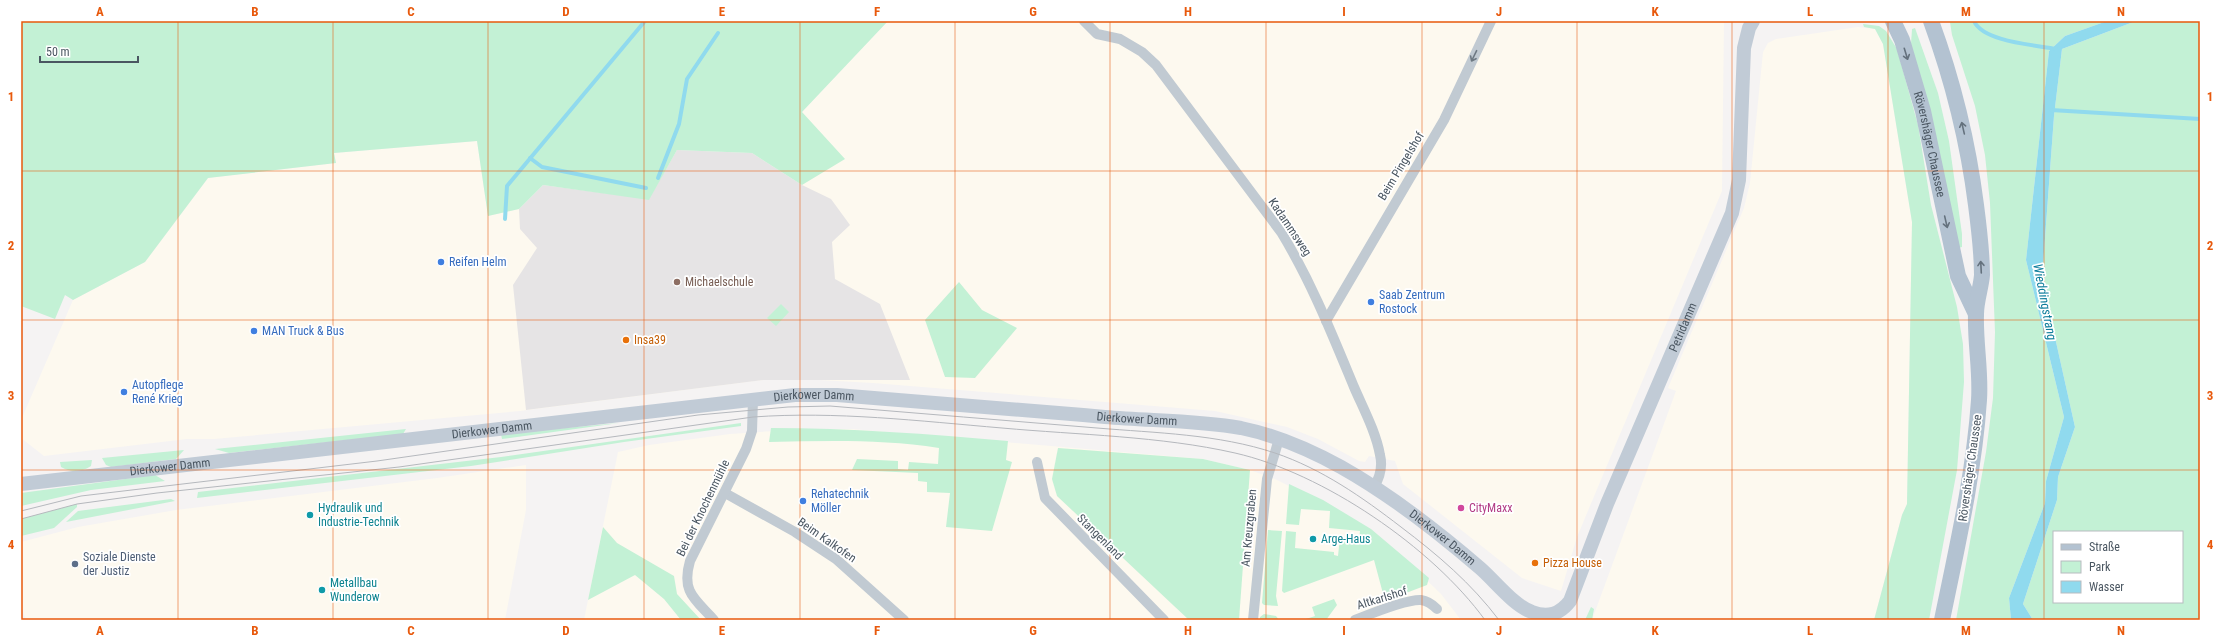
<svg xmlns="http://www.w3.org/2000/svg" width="2221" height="641" viewBox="0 0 2221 641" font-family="'Roboto Condensed',sans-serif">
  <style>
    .commercial { fill: #fdf9ef }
    .education { fill: #e6e4e5 }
    .green { fill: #c3f1d5; fill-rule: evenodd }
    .water { fill: #90daee }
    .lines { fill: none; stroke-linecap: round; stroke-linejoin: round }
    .stream { stroke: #90daee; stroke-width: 4 }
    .street { stroke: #c1cad2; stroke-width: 10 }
    .secondary { stroke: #c1cbd6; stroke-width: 14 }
    .primary { stroke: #b3c2d1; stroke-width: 16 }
    .tram { stroke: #b5b8bd; stroke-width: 1 }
    .oneway { stroke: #64717d }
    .oneway2 { stroke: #6e7983 }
    .grid { fill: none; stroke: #e8590c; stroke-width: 1; stroke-opacity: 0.55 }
    .shop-dot { fill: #3f7fe0; stroke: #fff; stroke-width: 1.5 }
    .education-dot { fill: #8d6e63; stroke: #fff; stroke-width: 1.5 }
    .food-dot { fill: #e8710a; stroke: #fff; stroke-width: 1.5 }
    .hotel-dot { fill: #d1479c; stroke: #fff; stroke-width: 1.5 }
    .culture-dot { fill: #0f9aa8; stroke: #fff; stroke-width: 1.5 }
    .service-dot { fill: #5c6f8a; stroke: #fff; stroke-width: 1.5 }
    .labels { text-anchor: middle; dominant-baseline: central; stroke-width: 3.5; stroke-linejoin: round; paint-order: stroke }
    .street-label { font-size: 12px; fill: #4a5661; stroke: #fff }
    .shop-label { font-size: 12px; fill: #366cbe; stroke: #fff; text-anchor: start }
    .education-label { font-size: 12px; fill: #785e54; stroke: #fff; text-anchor: start }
    .food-label { font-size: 12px; fill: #c56008; stroke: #fff; text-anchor: start }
    .culture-label { font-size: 12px; fill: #0d838f; stroke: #fff; text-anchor: start }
    .hotel-label { font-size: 12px; fill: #b23c85; stroke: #fff; text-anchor: start }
    .service-label { font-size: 12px; fill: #4e5e75; stroke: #fff; text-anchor: start }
    .water-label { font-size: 13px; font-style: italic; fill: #0c7c9b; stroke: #fff }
    .neatline { fill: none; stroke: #e8590c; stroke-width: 1.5 }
    .grid-label { font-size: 13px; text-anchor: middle; font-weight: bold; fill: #e8590c }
  </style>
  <rect width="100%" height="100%" fill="#f5f3f3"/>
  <g class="commercial">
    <path d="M 888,21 L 1724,21 L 1722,191 L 1577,537 L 1561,591 L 1522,578 L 1403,484 L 1395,461 L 1369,456 L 1365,462 L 1359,461 L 1318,439 L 1287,427 L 1215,411 L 873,383 L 819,380 L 763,380 L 520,411 L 214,439 L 187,439 L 44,456 L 21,438 L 21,420 L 73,300 L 145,262 L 208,178 L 335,163 L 334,153 L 477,141 L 488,216 L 519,209 L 543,185 L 677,150 L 752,153 L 802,185 L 802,112 Z"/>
    <path d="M 1858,27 L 1875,29 L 1883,44 L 1912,222 L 1907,504 L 1902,515 L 1874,620 L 1592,620 L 1676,391 L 1668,388 L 1744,208 L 1750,183 L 1763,52 L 1768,43 L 1776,39 Z"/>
    <path d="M 804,429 L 851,429 L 1203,459 L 1250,470 L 1275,479 L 1307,495 L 1412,566 L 1441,594 L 1461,620 L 584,620 L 618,452 L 649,445 L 730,434 Z"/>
    <path d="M 526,465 L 526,510 L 505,620 L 26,620 L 21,606 L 21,542 L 78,527 L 176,510 L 437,478 Z"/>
  </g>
  <path class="education" d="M 677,150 L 752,153 L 802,185 L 831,199 L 850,225 L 832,242 L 835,279 L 880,304 L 910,380 L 763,380 L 526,410 L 513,285 L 537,248 L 520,229 L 519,209 L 543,185 L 649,199 Z"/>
  <g class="green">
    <path d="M 21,21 L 888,21 L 802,112 L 845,159 L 802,185 L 752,153 L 677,150 L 649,200 L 543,185 L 519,209 L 488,216 L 477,141 L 334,153 L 336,163 L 208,178 L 145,262 L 73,300 L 65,295 L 55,319 L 21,306 Z"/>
    <path d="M 2107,21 L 2065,36 L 2049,51 L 2026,260 L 2064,417 L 2046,481 L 2045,503 L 2009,598 L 2011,620 L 1956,620 L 1986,452 L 1993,398 L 1995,332 L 1990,203 L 1985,155 L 1975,106 L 1952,35 L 1950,22 Z"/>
    <path d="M 2136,21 L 2200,21 L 2200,620 L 2033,620 L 2023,604 L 2057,500 L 2058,477 L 2075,427 L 2042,279 L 2054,116 L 2062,49 ZM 2054,532 L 2182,532 L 2182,602 L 2054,602 Z"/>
    <path d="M 1863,24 L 1879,26 L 1886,31 L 1897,49 L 1918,125 L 1931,205 L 1957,307 L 1963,344 L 1964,382 L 1957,470 L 1929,620 L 1874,620 L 1902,515 L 1907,504 L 1912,222 L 1883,44 L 1875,29 L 1864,27 Z"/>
    <path d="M 1915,28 L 1938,93 L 1949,141 L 1962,234 L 1962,247 L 1958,248 L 1911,44 L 1912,29 Z"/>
    <path d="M 959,282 L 982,310 L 1017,328 L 975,378 L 945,377 L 925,320 Z"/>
    <path d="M 781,304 L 789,312 L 776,326 L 767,318 Z"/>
    <path d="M 619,423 L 502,439 L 501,434 Z"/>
    <path d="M 741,423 L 741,426 L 624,442 L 471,466 L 197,498 L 198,492 L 501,457 Z"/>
    <path d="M 771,428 C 850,428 929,434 1008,441 L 1006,460 L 1012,462 L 992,531 L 946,527 L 950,493 L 927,492 L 927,482 L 918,481 L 918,473 L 852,470 L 857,459 L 898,461 L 898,469 L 908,470 L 909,462 L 938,464 L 939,448 C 882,439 826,441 769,442 Z"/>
    <path d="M 406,429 L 403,434 L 229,453 L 215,449 Z"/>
    <path d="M 1058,448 L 1203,459 L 1250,470 L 1239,620 L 1189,620 L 1057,496 L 1052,479 Z"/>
    <path d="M 184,450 L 176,459 L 111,467 L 106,465 L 102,458 Z"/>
    <path d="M 92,460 L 91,466 C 82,472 71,473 61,467 L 60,462 Z"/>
    <path d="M 155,475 L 165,481 L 91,490 L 21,506 L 21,493 Z"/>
    <path d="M 1289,484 L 1323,500 L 1371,529 L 1429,578 L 1427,585 L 1385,601 L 1374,560 L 1284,593 L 1282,591 L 1286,531 L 1296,532 L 1295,548 L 1334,552 L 1334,555 L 1338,556 L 1340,537 L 1359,539 L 1360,531 L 1329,528 L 1330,511 L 1301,509 L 1299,525 L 1286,524 Z"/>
    <path d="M 171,499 L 175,501 L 66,522 L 78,511 Z"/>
    <path d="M 77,504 L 77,507 L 54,528 L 21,536 L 21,519 Z"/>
    <path d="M 603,527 L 617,543 L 674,576 L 677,594 L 701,620 L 681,620 L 664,599 L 635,575 L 588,600 Z"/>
    <path d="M 1268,530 L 1282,531 L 1276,596 L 1278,606 L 1264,605 L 1262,603 Z"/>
    <path d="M 1334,599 L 1337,605 L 1326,620 L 1303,620 L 1315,616 L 1312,607 Z"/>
    <path d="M 1591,607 L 1594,609 L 1592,620 L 1585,620 Z"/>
    <path d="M 1264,614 L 1276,616 L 1279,620 L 1260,620 L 1260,617 Z"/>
  </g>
  <path class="water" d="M 2107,21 L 2136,21 L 2062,49 L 2054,116 L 2042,279 L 2075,427 L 2058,477 L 2057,500 L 2023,604 L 2033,620 L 2011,620 L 2009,598 L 2045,503 L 2046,481 L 2064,417 L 2026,260 L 2049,51 L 2065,36 Z"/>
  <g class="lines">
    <g class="stream">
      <path d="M 1974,21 C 1983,42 2036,45 2056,49"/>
      <path d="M 2051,110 L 2200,119"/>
      <path d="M 530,158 L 542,167 L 646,188"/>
      <path d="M 658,178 L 679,124 L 687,79 L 718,33"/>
      <path d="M 505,219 L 507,186 L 645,21"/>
    </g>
    <g class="street">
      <path d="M 1084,21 L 1097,34 L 1120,39 L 1142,52 L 1156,65 L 1281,232 C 1311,281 1332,334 1354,387 C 1363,408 1376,432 1380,455 C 1383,467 1380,477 1374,487"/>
      <path d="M 1326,321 L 1444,120 L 1491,21"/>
      <path d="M 1037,462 L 1045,498 L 1164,620"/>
      <path d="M 725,493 L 795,532 L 836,559 L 904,620"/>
      <path d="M 714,620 C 695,599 681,592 690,561 L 746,449 L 752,431 L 753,399"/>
      <path d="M 1253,620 L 1267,479 L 1279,439"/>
      <path d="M 1355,620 C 1370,614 1406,599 1421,600 C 1428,601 1433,605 1437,609"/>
    </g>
    <path class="secondary" id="s1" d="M 21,484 L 795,395 L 837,395 C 927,402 1016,409 1105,417 C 1150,421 1196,420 1241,428 C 1275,435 1310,450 1341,467 C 1391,495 1437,531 1480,568 C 1495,581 1514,606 1532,612 C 1548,618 1560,614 1570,601 L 1607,504 L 1732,213 L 1739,180 L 1744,48 L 1749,28 L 1753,21"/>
    <g class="primary">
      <path id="s2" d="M 1893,21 L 1902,40 L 1923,111 L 1958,276 L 1976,314"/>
      <path d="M 1931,21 C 1953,81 1968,142 1976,205 C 1979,228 1982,252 1982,275 C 1981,288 1976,301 1976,314 C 1975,343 1981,371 1979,400 C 1974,474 1957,547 1942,620"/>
    </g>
    <g class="tram">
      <path d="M 21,511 L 81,496 L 377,461 L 698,415 L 788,407 L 830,406 C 919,413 1008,421 1097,428 C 1156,433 1218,434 1275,453 C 1322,469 1362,497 1401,527 C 1438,555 1471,583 1499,620"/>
      <path d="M 21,519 L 77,504 L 157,493 L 399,467 L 753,417 C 836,411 919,421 1002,428 C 1079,435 1160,436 1235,453 C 1323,473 1432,547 1485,620"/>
    </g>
  </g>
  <defs><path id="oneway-shaft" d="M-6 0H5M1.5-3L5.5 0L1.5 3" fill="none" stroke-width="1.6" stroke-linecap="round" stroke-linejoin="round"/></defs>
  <g class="oneway">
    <use href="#oneway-shaft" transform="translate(1906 54) rotate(73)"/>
    <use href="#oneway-shaft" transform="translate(1963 128) rotate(-103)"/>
    <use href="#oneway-shaft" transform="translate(1946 222) rotate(77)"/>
    <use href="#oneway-shaft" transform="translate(1981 267) rotate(-93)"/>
  </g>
  <use class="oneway2" href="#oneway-shaft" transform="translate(1474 56) rotate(116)"/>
  <path class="grid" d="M 178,21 L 178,620M 333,21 L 333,620M 488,21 L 488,620M 644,21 L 644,620M 800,21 L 800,620M 955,21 L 955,620M 1110,21 L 1110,620M 1266,21 L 1266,620M 1422,21 L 1422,620M 1577,21 L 1577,620M 1732,21 L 1732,620M 1888,21 L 1888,620M 2044,21 L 2044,620M 21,171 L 2200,171M 21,320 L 2200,320M 21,470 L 2200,470"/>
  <g class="shop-dot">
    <circle cx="441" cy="262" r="4"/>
    <circle cx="1371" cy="302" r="4"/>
    <circle cx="254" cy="331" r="4"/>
    <circle cx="124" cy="392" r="4"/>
    <circle cx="803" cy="501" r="4"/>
  </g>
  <circle class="education-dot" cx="677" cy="282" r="4"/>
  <g class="food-dot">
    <circle cx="626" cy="340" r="4"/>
    <circle cx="1535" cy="563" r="4"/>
  </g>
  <circle class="hotel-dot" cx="1461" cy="508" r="4"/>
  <g class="culture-dot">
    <circle cx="310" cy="515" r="4"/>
    <circle cx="1313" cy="539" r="4"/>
    <circle cx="322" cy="590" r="4"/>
  </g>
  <circle class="service-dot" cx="75" cy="564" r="4"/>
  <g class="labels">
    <g class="street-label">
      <text stroke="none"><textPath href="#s2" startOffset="129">Rövershäger Chaussee</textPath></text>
      <text transform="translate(1401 166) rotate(-59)">Beim Pingelshof</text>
      <text transform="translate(1290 227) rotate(56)">Kadammsweg</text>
      <text stroke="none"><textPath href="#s1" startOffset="1914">Petridamm</textPath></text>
      <text stroke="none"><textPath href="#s1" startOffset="798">Dierkower Damm</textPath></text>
      <text stroke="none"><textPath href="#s1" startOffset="1122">Dierkower Damm</textPath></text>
      <text stroke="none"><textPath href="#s1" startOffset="474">Dierkower Damm</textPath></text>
      <text stroke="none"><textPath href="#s1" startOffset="150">Dierkower Damm</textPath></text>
      <text transform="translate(1970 468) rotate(-82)">Rövershäger Chaussee</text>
      <text transform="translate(703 508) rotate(-64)">Bei der Knochenmühle</text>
      <text transform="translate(1249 528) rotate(-85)">Am Kreuzgraben</text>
      <text transform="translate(1100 537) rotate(45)">Stangenland</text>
      <text stroke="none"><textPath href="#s1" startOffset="1458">Dierkower Damm</textPath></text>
      <text transform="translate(827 540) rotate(35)">Beim Kalkofen</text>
      <text transform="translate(1382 598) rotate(-17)">Altkarlshof</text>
    </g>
    <g class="shop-label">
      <text x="449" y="262">Reifen Helm</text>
      <text x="1379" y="295">Saab Zentrum<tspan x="1379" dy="14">Rostock</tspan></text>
      <text x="262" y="331">MAN Truck &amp; Bus</text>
      <text x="132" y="385">Autopflege<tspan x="132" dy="14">René Krieg</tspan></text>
      <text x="811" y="494">Rehatechnik<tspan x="811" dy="14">Möller</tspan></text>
    </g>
    <g class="education-label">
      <text x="685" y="282">Michaelschule</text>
    </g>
    <g class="food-label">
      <text x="634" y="340">Insa39</text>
      <text x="1543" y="563">Pizza House</text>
    </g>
    <g class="culture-label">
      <text x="318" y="508">Hydraulik und<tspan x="318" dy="14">Industrie-Technik</tspan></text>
      <text x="1321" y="539">Arge-Haus</text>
      <text x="330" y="583">Metallbau<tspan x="330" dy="14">Wunderow</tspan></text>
    </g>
    <g class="hotel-label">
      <text x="1469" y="508">CityMaxx</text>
    </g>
    <g class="service-label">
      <text x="83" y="557">Soziale Dienste<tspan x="83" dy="14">der Justiz</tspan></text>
    </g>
    <g class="water-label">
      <text transform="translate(2045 302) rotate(79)">Wieddingstrang</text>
    </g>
  </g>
  <rect width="2221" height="641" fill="none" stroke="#ffffff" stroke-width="44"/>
  <rect x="2053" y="531" width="130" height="72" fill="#ffffff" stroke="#b7bbc0"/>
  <rect x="2061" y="544" width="20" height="6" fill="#b3c2d1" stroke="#b7bbc0"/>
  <text x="2089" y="551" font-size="12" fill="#4a5661">Straße</text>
  <rect x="2061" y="561" width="20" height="12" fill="#c3f1d5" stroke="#b7bbc0"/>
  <text x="2089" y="571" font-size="12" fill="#4a5661">Park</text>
  <rect x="2061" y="581" width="20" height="12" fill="#90daee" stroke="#b7bbc0"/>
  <text x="2089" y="591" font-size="12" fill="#4a5661">Wasser</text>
  <path d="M40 56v6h98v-6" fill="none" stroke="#4a5661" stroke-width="2"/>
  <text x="46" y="56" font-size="12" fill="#4a5661" stroke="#ffffff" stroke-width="3" paint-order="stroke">50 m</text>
  <rect x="22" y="22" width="2177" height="597" class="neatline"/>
  <g class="grid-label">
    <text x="100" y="16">A</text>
    <text x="255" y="16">B</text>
    <text x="411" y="16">C</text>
    <text x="566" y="16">D</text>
    <text x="722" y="16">E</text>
    <text x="877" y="16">F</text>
    <text x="1033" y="16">G</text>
    <text x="1188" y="16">H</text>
    <text x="1344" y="16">I</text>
    <text x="1499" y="16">J</text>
    <text x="1655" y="16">K</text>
    <text x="1810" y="16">L</text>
    <text x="1966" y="16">M</text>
    <text x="2121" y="16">N</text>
    <text x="11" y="101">1</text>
    <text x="2210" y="101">1</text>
    <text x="11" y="250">2</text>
    <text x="2210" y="250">2</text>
    <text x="11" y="400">3</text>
    <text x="2210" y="400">3</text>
    <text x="11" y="549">4</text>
    <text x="2210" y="549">4</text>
    <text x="100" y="635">A</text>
    <text x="255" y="635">B</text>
    <text x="411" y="635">C</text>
    <text x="566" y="635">D</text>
    <text x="722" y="635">E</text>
    <text x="877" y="635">F</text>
    <text x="1033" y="635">G</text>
    <text x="1188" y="635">H</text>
    <text x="1344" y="635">I</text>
    <text x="1499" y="635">J</text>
    <text x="1655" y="635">K</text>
    <text x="1810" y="635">L</text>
    <text x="1966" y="635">M</text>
    <text x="2121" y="635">N</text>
  </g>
</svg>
